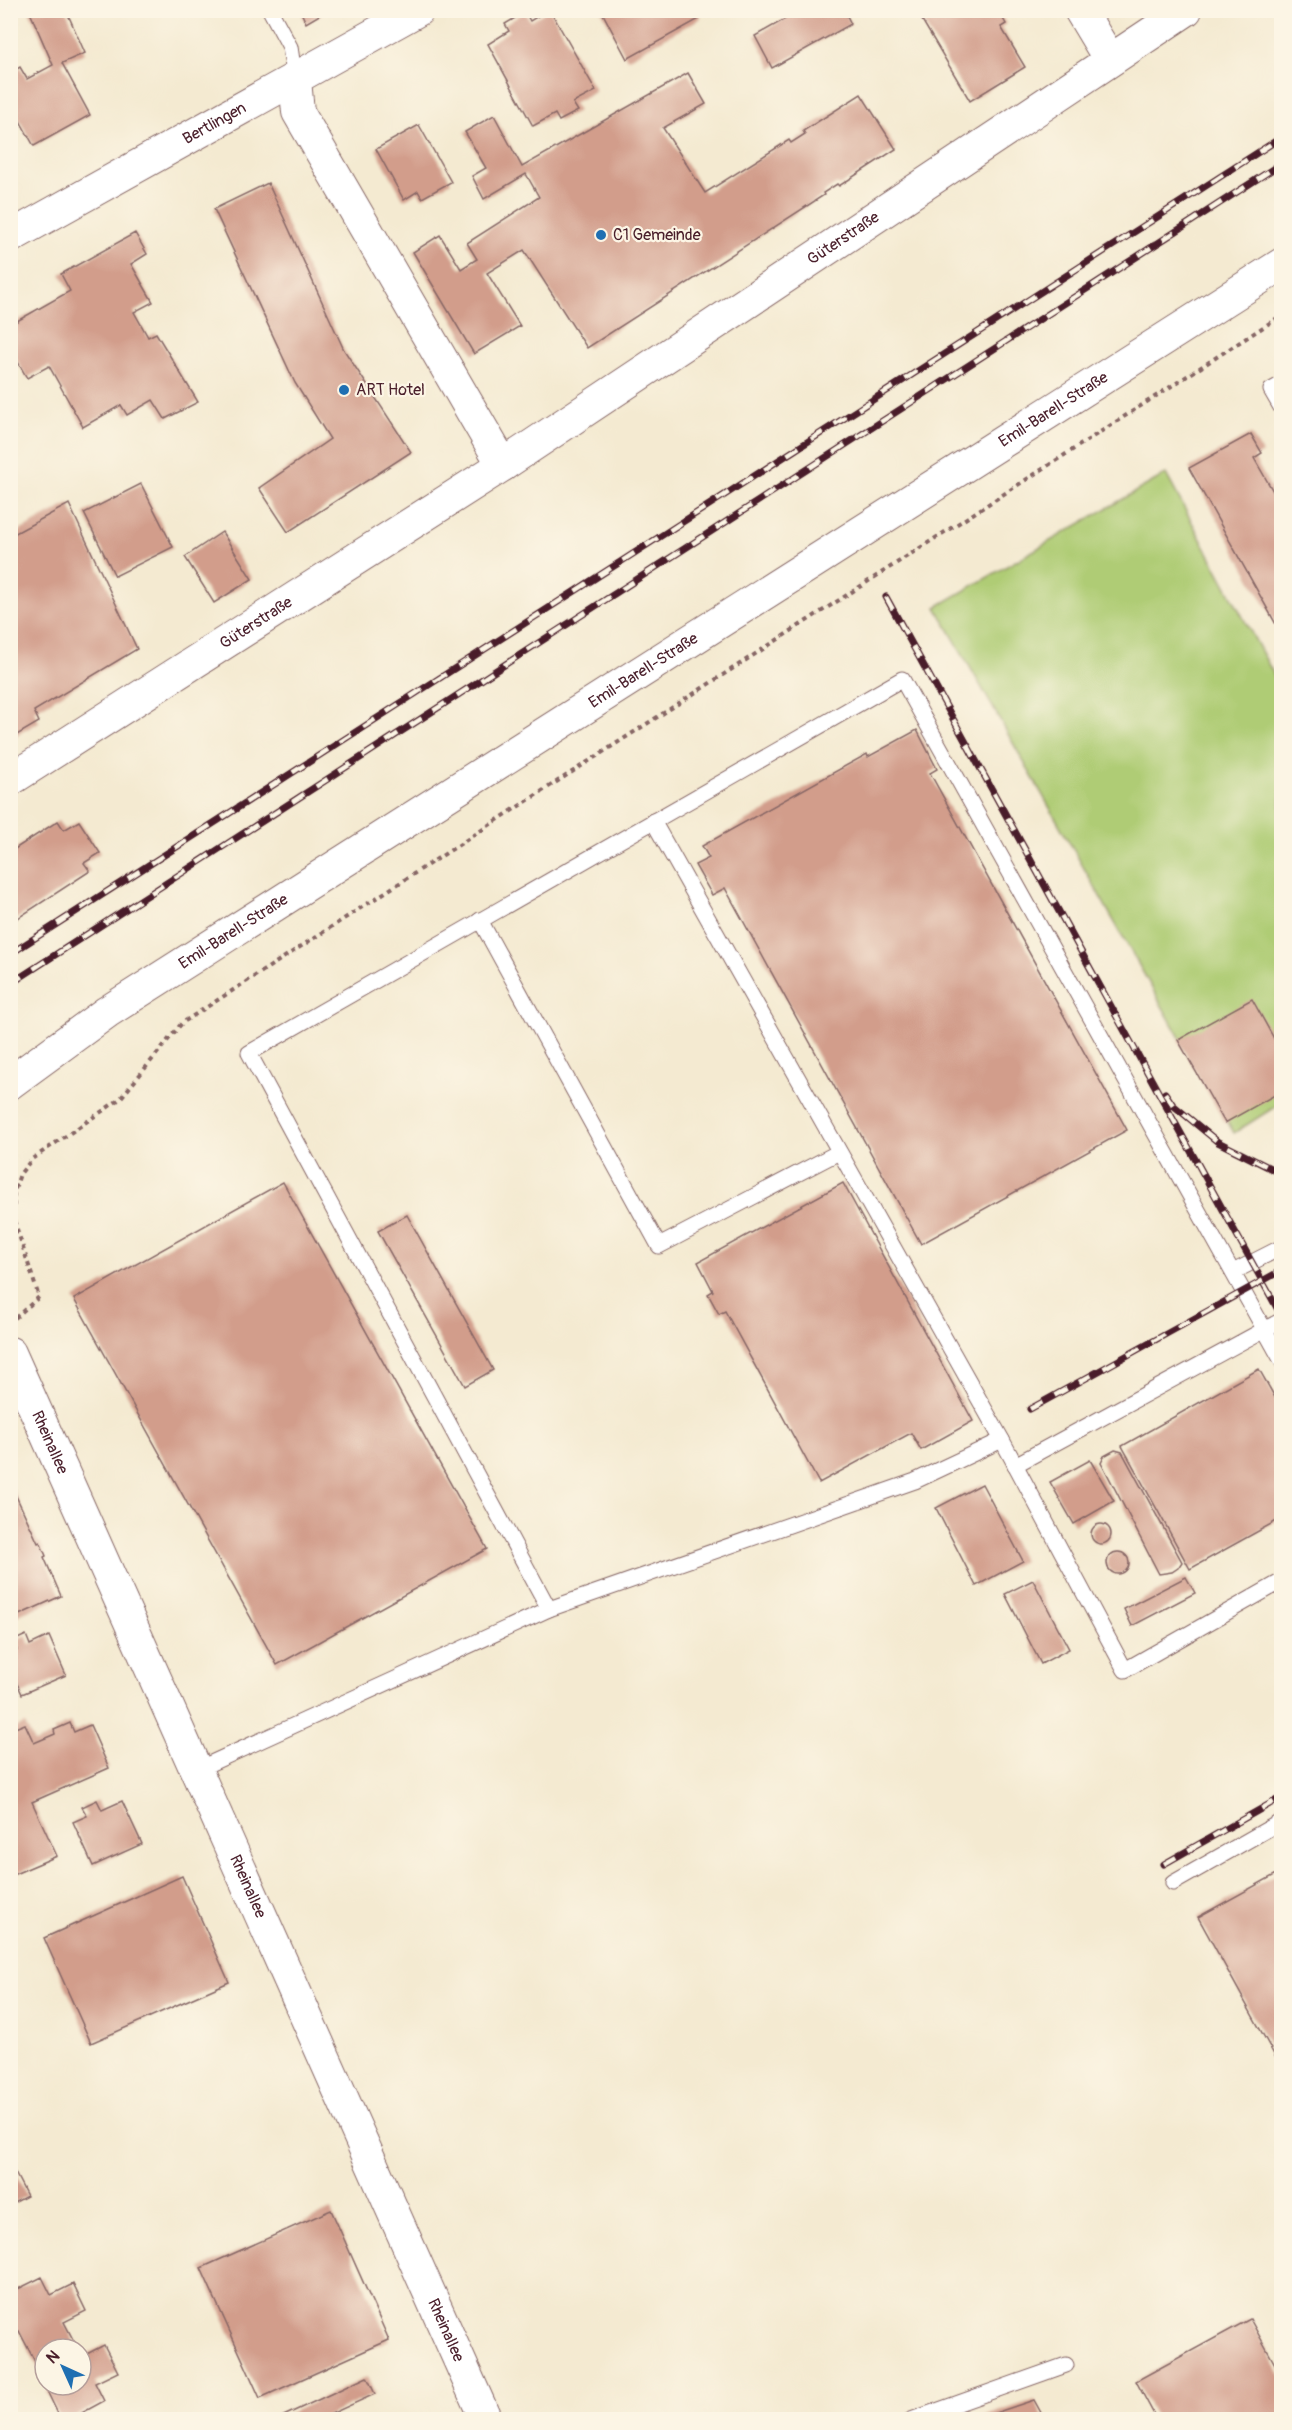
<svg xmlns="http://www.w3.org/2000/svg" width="1292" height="2430" viewBox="0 0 1292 2430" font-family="Pangolin,sans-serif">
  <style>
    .green { fill: #afcc74; stroke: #7c7650; stroke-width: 1.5 }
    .building { fill: #d29d8b }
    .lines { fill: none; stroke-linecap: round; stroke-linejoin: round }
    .service-casing { stroke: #866665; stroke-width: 17 }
    .minor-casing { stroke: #866665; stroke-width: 34 }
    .path { stroke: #866665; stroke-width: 4; stroke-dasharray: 4.5 4.5; stroke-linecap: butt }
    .service { stroke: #fff; stroke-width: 15 }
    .minor { stroke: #fff; stroke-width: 32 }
    .rail-casing { stroke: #4a1f2b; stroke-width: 7 }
    .rail { stroke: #fcf5e5; stroke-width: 4.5; stroke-dasharray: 14; stroke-linecap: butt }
    .poi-dot { fill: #1f6fb2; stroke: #fcf5e5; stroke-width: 2 }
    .labels { text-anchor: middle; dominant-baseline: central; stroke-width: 4.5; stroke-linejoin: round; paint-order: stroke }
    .street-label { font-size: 16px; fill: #4a1f2b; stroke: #fcf5e5 }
    .poi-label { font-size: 16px; fill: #4a1f2b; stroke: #fcf5e5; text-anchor: start }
  </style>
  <rect width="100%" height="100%" fill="#fcf5e5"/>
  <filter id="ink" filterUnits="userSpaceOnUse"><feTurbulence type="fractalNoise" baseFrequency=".0167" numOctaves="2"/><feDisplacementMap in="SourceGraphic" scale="12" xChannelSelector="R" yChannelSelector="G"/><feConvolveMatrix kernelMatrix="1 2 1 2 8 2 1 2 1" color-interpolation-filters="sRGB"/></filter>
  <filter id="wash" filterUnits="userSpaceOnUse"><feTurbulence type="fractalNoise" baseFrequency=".008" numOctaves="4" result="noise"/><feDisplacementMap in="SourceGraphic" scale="24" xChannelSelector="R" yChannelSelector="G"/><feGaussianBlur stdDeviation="1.35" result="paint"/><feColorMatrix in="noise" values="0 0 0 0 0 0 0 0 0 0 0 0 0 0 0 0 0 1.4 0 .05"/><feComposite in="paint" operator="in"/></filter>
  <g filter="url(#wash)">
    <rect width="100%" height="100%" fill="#f4ead1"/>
    <path class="green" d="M 1166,474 L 1281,688 L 1281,1103 L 1234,1133 L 936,607 Z"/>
    <g id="blocks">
      <g class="building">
        <path d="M 29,10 L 66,10 L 85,53 L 62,63 L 90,115 L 34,146 L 10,103 L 10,73 L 20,67 L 27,79 L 53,65 Z"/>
        <path d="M 300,10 L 328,10 L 306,23 Z"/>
        <path d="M 548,10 L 550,10 L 596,91 L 573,103 L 578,111 L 559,121 L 555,114 L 533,126 L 488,44 L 509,31 L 505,24 L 525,12 L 530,21 Z"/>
        <path d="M 601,10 L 697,10 L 701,18 L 627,59 Z"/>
        <path d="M 801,10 L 844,10 L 851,24 L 772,68 L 755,36 Z"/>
        <path d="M 916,10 L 998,10 L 1006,24 L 1001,27 L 1025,67 L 970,101 Z"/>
        <path d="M 688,73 L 706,104 L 663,128 L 705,193 L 789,140 L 791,143 L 805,134 L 803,131 L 861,94 L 896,149 L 839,186 L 837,184 L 823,193 L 824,195 L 587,348 L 524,250 L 487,273 L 520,326 L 474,354 L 413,252 L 440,235 L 461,269 L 477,259 L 467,243 L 539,197 L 526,174 L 484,199 L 472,176 L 486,168 L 465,132 L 494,115 L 522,167 Z"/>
        <path d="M 419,125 L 451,182 L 422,198 L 418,191 L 404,200 L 376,149 Z"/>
        <path d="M 268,183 L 344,350 L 411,452 L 288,532 L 259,488 L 330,439 L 295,383 L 214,209 Z"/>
        <path d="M 135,233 L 147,254 L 131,264 L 153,302 L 134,312 L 148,337 L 156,333 L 198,402 L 165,419 L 153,400 L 127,415 L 121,405 L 83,427 L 49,366 L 27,378 L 10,348 L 10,325 L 70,291 L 61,274 Z"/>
        <path d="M 1251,434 L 1262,453 L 1254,458 L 1282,507 L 1282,635 L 1189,468 Z"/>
        <path d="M 141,484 L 173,547 L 115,576 L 84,513 Z"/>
        <path d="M 69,504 L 137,649 L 34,711 L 39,722 L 10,739 L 10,536 Z"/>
        <path d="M 222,532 L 252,579 L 214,603 L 185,557 Z"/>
        <path d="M 917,730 L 937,769 L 930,773 L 1127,1130 L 921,1244 L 725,888 L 712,895 L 695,865 L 709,858 L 702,846 L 867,754 L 868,757 Z"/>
        <path d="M 58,821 L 64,830 L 79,821 L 100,853 L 84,863 L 90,871 L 12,922 L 10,852 Z"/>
        <path d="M 1252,999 L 1282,1053 L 1282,1091 L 1225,1123 L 1178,1040 Z"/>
        <path d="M 283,1182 L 487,1549 L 277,1665 L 74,1299 Z"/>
        <path d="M 843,1183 L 973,1421 L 921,1450 L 911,1433 L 819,1483 L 725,1311 L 719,1314 L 708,1294 L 713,1291 L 698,1262 Z"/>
        <path d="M 407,1215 L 493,1370 L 465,1386 L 378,1231 Z"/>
        <path d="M 1259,1369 L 1282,1410 L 1282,1518 L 1190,1569 L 1122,1446 Z"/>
        <path d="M 1115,1450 L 1122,1452 L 1182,1562 L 1178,1568 L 1172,1572 L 1159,1574 L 1101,1462 L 1104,1456 Z"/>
        <path d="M 1090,1460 L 1114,1501 L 1074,1524 L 1050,1482 Z"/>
        <path d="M 10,1483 L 38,1543 L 40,1542 L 46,1556 L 44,1557 L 61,1596 L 10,1619 Z"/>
        <path d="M 982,1484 L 1023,1561 L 976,1586 L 936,1508 Z"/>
        <circle cx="1101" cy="1534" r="10"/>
        <circle cx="1118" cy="1563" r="11"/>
        <path d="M 1186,1577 L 1195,1593 L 1132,1626 L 1124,1609 Z"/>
        <path d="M 1033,1580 L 1069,1649 L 1041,1664 L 1005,1594 Z"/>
        <path d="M 26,1635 L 30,1645 L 49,1636 L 66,1675 L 22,1694 L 10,1668 L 10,1653 L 17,1650 L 13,1641 Z"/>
        <path d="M 70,1723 L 74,1732 L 90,1725 L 109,1768 L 32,1802 L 57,1856 L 10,1876 L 10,1730 L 25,1724 L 34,1743 L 55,1734 L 54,1730 Z"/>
        <path d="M 97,1800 L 102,1810 L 122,1801 L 142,1844 L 93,1866 L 73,1822 L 87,1816 L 82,1807 Z"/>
        <path d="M 1282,1871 L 1282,2069 L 1198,1917 Z"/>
        <path d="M 182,1876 L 229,1982 L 91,2043 L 44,1938 Z"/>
        <path d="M 13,2169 L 27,2196 L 10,2205 L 10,2170 Z"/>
        <path d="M 331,2210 L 389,2340 L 260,2398 L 201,2268 Z"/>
        <path d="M 42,2277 L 51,2295 L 73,2284 L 86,2311 L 64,2322 L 78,2349 L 45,2349 L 45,2381 L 19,2331 L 16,2332 L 10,2321 L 10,2293 Z"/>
        <path d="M 1250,2319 L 1282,2377 L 1282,2420 L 1157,2420 L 1136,2381 Z"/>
        <path d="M 104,2345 L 118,2372 L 95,2383 L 104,2401 L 69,2420 L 61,2420 L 47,2391 L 49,2389 L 47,2385 L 81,2385 L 81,2357 Z"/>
        <path d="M 367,2377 L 375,2394 L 318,2420 L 275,2420 Z"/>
        <path d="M 1034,2400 L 1045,2420 L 977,2420 L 977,2419 Z"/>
      </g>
    </g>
  </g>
  <g filter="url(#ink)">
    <use href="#blocks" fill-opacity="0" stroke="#866665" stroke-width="1.5"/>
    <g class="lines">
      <g class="service-casing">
        <g id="service">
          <path d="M 270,10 L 290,47 L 295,80"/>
          <path d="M 1282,384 L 1271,390 L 1282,409"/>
          <path d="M 653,821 L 1002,1440 L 1125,1670 L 1282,1581"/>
          <path d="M 480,920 L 659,1246 L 839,1152"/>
          <path d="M 1233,1272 L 1282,1247"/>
          <path d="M 1015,1465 L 1282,1320"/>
          <path d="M 549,1609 L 249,1053 L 902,679 L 1282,1361"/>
          <path d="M 196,1770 L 549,1609 L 915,1481 L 1002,1440"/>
          <path d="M 1173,1883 L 1282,1821"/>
          <path d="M 911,2420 L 1066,2365"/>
        </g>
      </g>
      <g class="minor-casing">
        <g id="minor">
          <path d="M 1080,10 L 1110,60"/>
          <path d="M 295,80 L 298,112 L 503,465"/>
          <path id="s1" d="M 10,237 L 418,10"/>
          <path id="s2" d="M 10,780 L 503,465 L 1186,10"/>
          <path id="s3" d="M 10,1083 L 107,1012 L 1282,264"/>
          <path id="s4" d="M 10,1353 L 486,2420"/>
        </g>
      </g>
      <path class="path" d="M 15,1318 L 39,1297 L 14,1220 L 14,1192 L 20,1174 L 32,1159 L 120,1099 L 182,1023 L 1282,315"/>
      <use href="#service" class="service"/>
      <use href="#minor" class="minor"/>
      <g class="rail-casing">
        <g id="rail">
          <path d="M 886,597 L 1282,1317"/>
          <path d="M 10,954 L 1282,137"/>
          <path d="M 10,984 L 1282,163"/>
          <path d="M 1165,1093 L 1173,1105 L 1218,1142 L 1282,1174"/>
          <path d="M 1030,1409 L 1282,1270"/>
          <path d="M 1164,1864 L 1282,1797"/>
        </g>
      </g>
      <use href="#rail" class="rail"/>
    </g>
  </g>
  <g class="poi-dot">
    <circle cx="601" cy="235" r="6"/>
    <circle cx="344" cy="390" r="6"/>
  </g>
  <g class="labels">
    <g class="street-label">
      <text stroke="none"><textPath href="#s1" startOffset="234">Bertlingen</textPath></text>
      <text stroke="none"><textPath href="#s2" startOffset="994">Güterstraße</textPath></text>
      <text stroke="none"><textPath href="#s3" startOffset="1242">Emil-Barell-Straße</textPath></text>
      <text stroke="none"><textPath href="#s2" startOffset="292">Güterstraße</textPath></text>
      <text stroke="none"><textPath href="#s3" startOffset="756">Emil-Barell-Straße</textPath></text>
      <text stroke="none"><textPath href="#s3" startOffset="270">Emil-Barell-Straße</textPath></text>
      <text stroke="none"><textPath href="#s4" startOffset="98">Rheinallee</textPath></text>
      <text stroke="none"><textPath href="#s4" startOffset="584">Rheinallee</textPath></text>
      <text stroke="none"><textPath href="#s4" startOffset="1070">Rheinallee</textPath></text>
    </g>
    <g class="poi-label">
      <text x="613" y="235">C1 Gemeinde</text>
      <text x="356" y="390">ART Hotel</text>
    </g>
  </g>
  <rect width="1292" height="2430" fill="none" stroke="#fcf5e5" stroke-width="36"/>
  <g transform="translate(63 2367) rotate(315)"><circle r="28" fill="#fcf5e5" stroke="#b59f9b" stroke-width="1.5"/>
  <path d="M0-4.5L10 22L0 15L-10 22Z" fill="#1f6fb2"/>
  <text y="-9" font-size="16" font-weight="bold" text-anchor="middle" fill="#4a1f2b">N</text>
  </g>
</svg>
